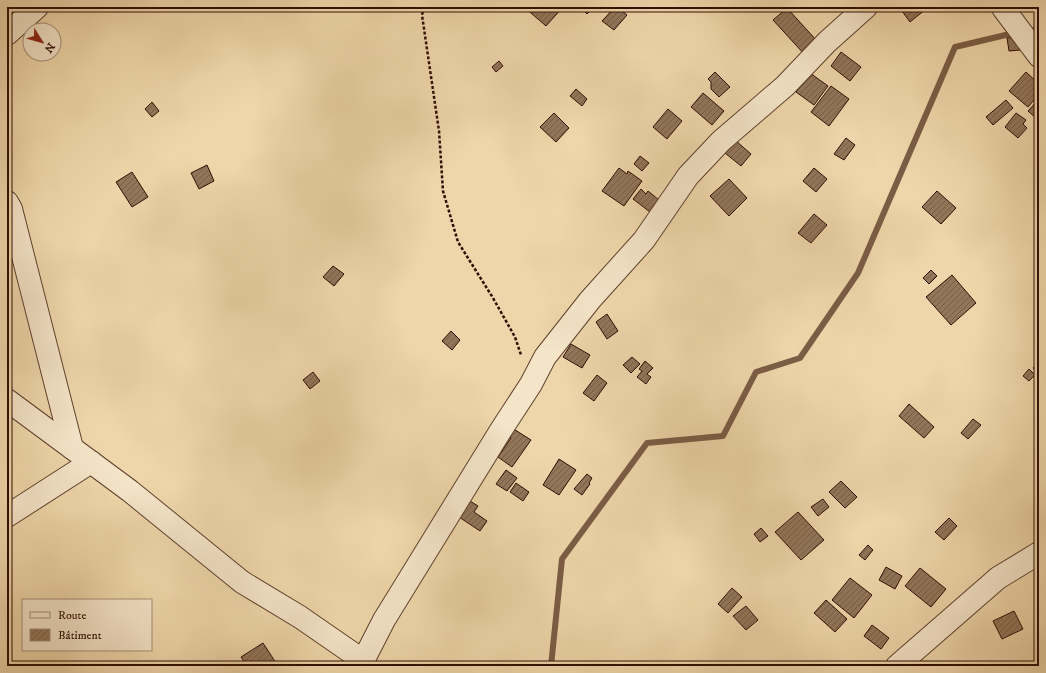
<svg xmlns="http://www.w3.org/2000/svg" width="1046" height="673" viewBox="0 0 1046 673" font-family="'IM FELL DW Pica',serif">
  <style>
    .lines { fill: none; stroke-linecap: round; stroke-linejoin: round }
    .stream { stroke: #7b5d45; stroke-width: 6 }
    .building { fill: url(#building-hatch); stroke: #2f0e03 }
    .minor-casing { stroke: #5f402d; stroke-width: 24 }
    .path { stroke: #2f0e03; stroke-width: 2.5; stroke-dasharray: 3 2; stroke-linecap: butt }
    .minor { stroke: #f4e4c8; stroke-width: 22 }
  </style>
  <defs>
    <pattern id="building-hatch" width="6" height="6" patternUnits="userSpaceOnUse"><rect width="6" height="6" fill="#92765a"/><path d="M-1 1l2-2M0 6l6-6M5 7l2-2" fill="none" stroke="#785f48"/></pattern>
  </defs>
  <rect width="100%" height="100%" fill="#eed6aa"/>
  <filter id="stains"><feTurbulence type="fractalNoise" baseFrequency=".005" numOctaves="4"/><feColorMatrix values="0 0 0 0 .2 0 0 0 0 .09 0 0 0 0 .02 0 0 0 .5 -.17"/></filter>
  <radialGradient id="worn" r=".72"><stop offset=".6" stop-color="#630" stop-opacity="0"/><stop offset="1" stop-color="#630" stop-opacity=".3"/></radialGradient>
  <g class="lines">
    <g class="stream">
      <path d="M 1027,31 L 1039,30"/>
      <path d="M 551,666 L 562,559 L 647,443 L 723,436 L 756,372 L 800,358 L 858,273 L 955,47 L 1014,33"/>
    </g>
  </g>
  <g class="building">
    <path d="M 7,7 L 13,7 L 7,13 Z"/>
    <path d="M 524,7 L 563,7 L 546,26 Z"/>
    <path d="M 580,7 L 594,7 L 587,14 Z"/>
    <path d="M 615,7 L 617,7 L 627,15 L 614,30 L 602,21 Z"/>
    <path d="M 899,7 L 925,7 L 926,9 L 910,22 Z"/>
    <path d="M 787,8 L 818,42 L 805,55 L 773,20 Z"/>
    <path d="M 1019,37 L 1020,50 L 1009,51 L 1007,38 Z"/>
    <path d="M 841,52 L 861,67 L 850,81 L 831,66 Z"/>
    <path d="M 499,61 L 503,66 L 496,72 L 492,67 Z"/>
    <path d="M 715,72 L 730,87 L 719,97 L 711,89 L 711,82 L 708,79 Z"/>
    <path d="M 1026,72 L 1039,84 L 1039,94 L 1028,107 L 1009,91 Z"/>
    <path d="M 810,73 L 828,86 L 814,105 L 796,92 Z"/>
    <path d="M 831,86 L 849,99 L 829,126 L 811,112 Z"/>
    <path d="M 576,89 L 587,99 L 582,106 L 570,96 Z"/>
    <path d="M 703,93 L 724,111 L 712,125 L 691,107 Z"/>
    <path d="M 1039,99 L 1039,116 L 1037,119 L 1028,111 Z"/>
    <path d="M 1006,100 L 1013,108 L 993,125 L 986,117 Z"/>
    <path d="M 152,102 L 159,111 L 152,117 L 145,109 Z"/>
    <path d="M 668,109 L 682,121 L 667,139 L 653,127 Z"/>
    <path d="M 554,113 L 569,128 L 556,142 L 540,127 Z"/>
    <path d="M 1016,113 L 1026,120 L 1023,124 L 1027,128 L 1018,138 L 1005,127 Z"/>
    <path d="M 846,138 L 855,145 L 844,160 L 834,154 Z"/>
    <path d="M 735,140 L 751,154 L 741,166 L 725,153 Z"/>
    <path d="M 640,156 L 649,163 L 642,171 L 634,164 Z"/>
    <path d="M 207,165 L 214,181 L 199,189 L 191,173 Z"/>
    <path d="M 619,168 L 627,174 L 628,171 L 642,181 L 624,206 L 602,191 Z"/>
    <path d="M 814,168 L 827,179 L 816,192 L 803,181 Z"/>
    <path d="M 132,172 L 148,197 L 132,207 L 116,182 Z"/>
    <path d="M 729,179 L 747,198 L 729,216 L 710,196 Z"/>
    <path d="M 641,189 L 646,194 L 648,191 L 659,200 L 650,212 L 633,199 Z"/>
    <path d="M 937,191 L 956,208 L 941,224 L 922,207 Z"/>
    <path d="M 814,214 L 827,225 L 811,243 L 798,233 Z"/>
    <path d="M 333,266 L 344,274 L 334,286 L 323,277 Z"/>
    <path d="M 931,270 L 937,276 L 929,284 L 923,278 Z"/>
    <path d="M 952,275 L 976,303 L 951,325 L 926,297 Z"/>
    <path d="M 607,314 L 618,331 L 607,339 L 596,322 Z"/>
    <path d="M 451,331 L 460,340 L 452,350 L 442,341 Z"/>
    <path d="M 571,344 L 590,355 L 582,368 L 563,357 Z"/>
    <path d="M 632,357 L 640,364 L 631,373 L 623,365 Z"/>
    <path d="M 645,361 L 653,368 L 647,374 L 651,377 L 646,384 L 637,377 L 642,371 L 639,369 Z"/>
    <path d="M 1039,362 L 1039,374 L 1033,368 Z"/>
    <path d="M 1029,369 L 1035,375 L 1029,381 L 1023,376 Z"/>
    <path d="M 313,372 L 320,381 L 310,389 L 303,380 Z"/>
    <path d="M 597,375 L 607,383 L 594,401 L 583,393 Z"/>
    <path d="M 909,404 L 934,427 L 924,438 L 899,416 Z"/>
    <path d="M 973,419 L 981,425 L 968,439 L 961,433 Z"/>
    <path d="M 512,428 L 531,440 L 512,467 L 498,457 L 511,438 L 507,435 Z"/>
    <path d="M 559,459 L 576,470 L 559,495 L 543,485 Z"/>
    <path d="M 506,470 L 517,478 L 507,491 L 496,484 Z"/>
    <path d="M 587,474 L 592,478 L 589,483 L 590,484 L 582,495 L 574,489 Z"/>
    <path d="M 841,481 L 857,497 L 845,508 L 829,492 Z"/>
    <path d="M 516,483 L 529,492 L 523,501 L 510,492 Z"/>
    <path d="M 823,499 L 829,507 L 818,516 L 811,507 Z"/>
    <path d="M 470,501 L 478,506 L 474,512 L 487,521 L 480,531 L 459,517 Z"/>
    <path d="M 798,512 L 824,540 L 801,560 L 775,532 Z"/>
    <path d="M 949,518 L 957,526 L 944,540 L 935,532 Z"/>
    <path d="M 761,528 L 768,536 L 760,542 L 754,534 Z"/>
    <path d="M 868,545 L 873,550 L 865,560 L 859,555 Z"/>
    <path d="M 886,567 L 902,576 L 895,589 L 879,580 Z"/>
    <path d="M 920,568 L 946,589 L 931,607 L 905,586 Z"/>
    <path d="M 850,578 L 872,595 L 854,618 L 832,600 Z"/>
    <path d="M 732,588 L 742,597 L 728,613 L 718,604 Z"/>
    <path d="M 826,600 L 847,619 L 835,632 L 814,613 Z"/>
    <path d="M 746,606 L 758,620 L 746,630 L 733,616 Z"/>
    <path d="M 1014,611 L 1023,629 L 1002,639 L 993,621 Z"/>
    <path d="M 872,625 L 889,638 L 881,649 L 864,636 Z"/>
    <path d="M 263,643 L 278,666 L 247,666 L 241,657 Z"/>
  </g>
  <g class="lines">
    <g class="minor-casing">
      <g id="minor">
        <path d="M 1003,8 L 1039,56"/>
        <path d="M 7,34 L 37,7"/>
        <path d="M 7,202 L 11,209 L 72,448"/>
        <path d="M 7,400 L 130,491 L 242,582 L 300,617 L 355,655 L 364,666"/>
        <path d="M 7,516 L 91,462"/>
        <path d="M 362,663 L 384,620 L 501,430 L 531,384 L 545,357 L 590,300 L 644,240 L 688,176 L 721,141 L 785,86 L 827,42 L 866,7"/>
        <path d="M 897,666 L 998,578 L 1039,553"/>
      </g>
    </g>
    <path class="path" d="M 424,7 L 422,15 L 439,131 L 443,191 L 458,242 L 493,298 L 515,337 L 521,355"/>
    <use href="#minor" class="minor"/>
  </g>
  <rect width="1046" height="673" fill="none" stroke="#eed6aa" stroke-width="24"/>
  <rect x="8" y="8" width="1030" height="657" fill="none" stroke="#2f0e03" stroke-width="2"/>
  <rect x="12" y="12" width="1022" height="649" fill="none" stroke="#2f0e03"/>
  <rect x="22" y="599" width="130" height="52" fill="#f4e4c8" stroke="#a58e79"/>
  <rect x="30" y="612" width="20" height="6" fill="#f4e4c8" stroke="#a58e79"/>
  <text x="58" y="619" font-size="12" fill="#2f0e03">Route</text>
  <rect x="30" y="629" width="20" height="12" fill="url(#building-hatch)" stroke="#a58e79"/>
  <text x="58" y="639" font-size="12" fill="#2f0e03">Bâtiment</text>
  <g transform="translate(42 42) rotate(127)"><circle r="19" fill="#f4e4c8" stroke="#a58e79"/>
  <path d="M0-3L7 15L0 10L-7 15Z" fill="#8f2418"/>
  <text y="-6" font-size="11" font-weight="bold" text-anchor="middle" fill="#2f0e03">N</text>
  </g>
  <rect width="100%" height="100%" filter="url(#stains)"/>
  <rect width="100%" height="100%" fill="url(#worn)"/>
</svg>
